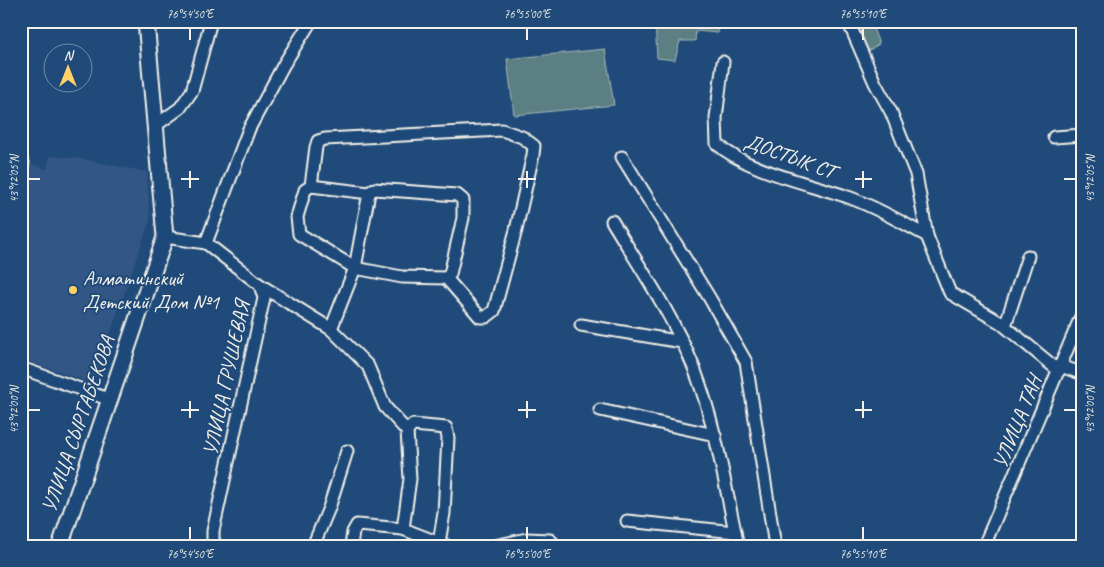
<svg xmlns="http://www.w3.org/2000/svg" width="1104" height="567" viewBox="0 0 1104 567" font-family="Caveat,sans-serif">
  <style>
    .built { fill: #335786 }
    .green { fill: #5b7f84; stroke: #a8b8b6 }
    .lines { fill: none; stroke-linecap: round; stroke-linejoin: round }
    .street-casing { stroke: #f4f1e8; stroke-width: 15 }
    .secondary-casing { stroke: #f4f1e8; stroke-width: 19 }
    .street { stroke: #1f4a7a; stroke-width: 11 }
    .secondary { stroke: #1f4a7a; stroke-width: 15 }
    .ticks { fill: none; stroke: #f4f1e8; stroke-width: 2 }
    .poi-dot { fill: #ffd166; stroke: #1f4a7a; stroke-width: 2 }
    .labels { text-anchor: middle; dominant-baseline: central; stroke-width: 4; stroke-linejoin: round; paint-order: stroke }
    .street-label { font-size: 21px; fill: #f4f1e8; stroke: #1f4a7a }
    .poi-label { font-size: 21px; fill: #f4f1e8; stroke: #1f4a7a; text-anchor: start }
    .neatline { fill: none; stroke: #f4f1e8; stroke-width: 2 }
    .ticks-label { font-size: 12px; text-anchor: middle; fill: #f4f1e8 }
  </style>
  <rect width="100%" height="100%" fill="#1f4a7a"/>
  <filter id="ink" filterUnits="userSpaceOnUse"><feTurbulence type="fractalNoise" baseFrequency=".02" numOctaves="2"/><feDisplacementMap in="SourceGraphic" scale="10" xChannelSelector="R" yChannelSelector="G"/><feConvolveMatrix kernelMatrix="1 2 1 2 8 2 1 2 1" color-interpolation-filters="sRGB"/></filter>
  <g filter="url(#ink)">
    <path class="built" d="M 50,156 L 78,158 L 147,172 L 150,220 L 93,383 L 21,359 L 21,183 L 30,164 L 47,169 Z"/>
    <g class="green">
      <path d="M 26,21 L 101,21 L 39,25 Z"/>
      <path d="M 655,21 L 721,21 L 718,33 L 696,31 L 695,41 L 680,41 L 675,60 L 657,58 Z"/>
      <path d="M 850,21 L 873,21 L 872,25 L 879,44 L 864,54 Z"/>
      <path d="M 605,49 L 614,105 L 514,115 L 507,59 Z"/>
    </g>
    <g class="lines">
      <g class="street-casing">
        <g id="street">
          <path d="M 848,21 L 875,83 L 891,112 L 916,174 L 927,236 L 950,293 L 1001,323 L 1059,371"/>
          <path d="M 723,62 L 716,118 L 717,144 C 747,171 809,183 848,197 C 876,207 901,222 927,236"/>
          <path d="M 155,126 L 180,108 L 192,91 L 211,21"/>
          <path d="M 1054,137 L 1083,135"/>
          <path d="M 622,157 L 709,297 L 746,362 L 775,546"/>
          <path d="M 21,166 L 23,163"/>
          <path d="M 311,186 L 316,147 L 318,141 L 325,139 L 502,130 L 522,137 L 534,146 L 533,155 L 516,230 L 494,311 L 486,317 L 480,317 L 446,278"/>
          <path d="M 374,189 L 457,195 L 463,200 L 463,218 L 450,274 L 446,278 L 402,277 L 355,268 L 369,193 Z"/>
          <path d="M 612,221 C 641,269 673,316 694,368 C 716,425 725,486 738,546"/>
          <path d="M 165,237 L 206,243 L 249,129 L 284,64 L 311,21"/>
          <path d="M 206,243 L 260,285 L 264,298 L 213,531 L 213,540 L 217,546"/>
          <path d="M 260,285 L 331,329 L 368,366 L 385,407 L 407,431 L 410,479 L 403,529 L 357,525 L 353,532 L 351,546"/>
          <path d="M 581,325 L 682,342"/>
          <path d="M 1005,326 L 1028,256"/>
          <path d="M 331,329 L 355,268 L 299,234 L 297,217 L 305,190 L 311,186 L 369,193"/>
          <path d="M 1061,366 L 1083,374"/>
          <path d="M 21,368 L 108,399"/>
          <path d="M 600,410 L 715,435"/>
          <path d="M 407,431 L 413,425 L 446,428 L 448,438 L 444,513 L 439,543"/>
          <path d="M 627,521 L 735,532"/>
          <path d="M 403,529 L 447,546"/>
          <path d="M 313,546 L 329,508 L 347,451"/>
          <path d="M 494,546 L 527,539 L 550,540 L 556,546"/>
          <path d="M 984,546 L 1083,312"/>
        </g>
      </g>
      <g class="secondary-casing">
        <path id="secondary" d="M 60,546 L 165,237 L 146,21"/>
      </g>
      <use href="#street" class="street"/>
      <use href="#secondary" class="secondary"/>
    </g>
  </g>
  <path class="ticks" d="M 190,28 L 190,40M 527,28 L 527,40M 863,28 L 863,40M 190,171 L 190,188M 527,171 L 527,188M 863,171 L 863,188M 28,179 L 40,179M 181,179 L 199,179M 518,179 L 536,179M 855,179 L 872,179M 1064,179 L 1076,179M 190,401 L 190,418M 527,401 L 527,418M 863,401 L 863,418M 28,410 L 40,410M 181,410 L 199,410M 518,410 L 536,410M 855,410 L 872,410M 1064,410 L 1076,410M 190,527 L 190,540M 527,527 L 527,540M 863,527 L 863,540"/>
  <circle class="poi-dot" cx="73" cy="290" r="5"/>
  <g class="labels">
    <g class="street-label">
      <text transform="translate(790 156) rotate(20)">ДОСТЫК СТ</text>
      <text transform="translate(226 378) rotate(-78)">УЛИЦА ГРУШЕВАЯ</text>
      <text transform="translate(1017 422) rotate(-68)">УЛИЦА ТАН</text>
      <text transform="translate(78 424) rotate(-71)">УЛИЦА СЫРГАБЕКОВА</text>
    </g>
    <g class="poi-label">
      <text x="83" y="278">Алматинский<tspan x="83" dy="24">Детский Дом №1</tspan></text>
    </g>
  </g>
  <rect width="1104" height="567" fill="none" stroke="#1f4a7a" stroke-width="55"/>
  <g transform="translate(68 68)"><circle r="24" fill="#1f4a7a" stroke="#748da6"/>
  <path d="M0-4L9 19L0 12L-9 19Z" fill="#ffd166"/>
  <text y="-8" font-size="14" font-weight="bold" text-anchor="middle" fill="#f4f1e8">N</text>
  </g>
  <rect x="28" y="28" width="1048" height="512" class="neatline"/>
  <g class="ticks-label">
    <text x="190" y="18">76°54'50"E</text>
    <text x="527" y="18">76°55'00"E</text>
    <text x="863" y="18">76°55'10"E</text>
    <text transform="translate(14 179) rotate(-90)" y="4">43°12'05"N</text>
    <text transform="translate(1090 179) rotate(-90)" y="4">43°12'05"N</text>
    <text transform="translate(14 410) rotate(-90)" y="4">43°12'00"N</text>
    <text transform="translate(1090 410) rotate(-90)" y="4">43°12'00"N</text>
    <text x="190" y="558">76°54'50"E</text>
    <text x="527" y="558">76°55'00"E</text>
    <text x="863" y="558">76°55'10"E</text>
  </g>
</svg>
